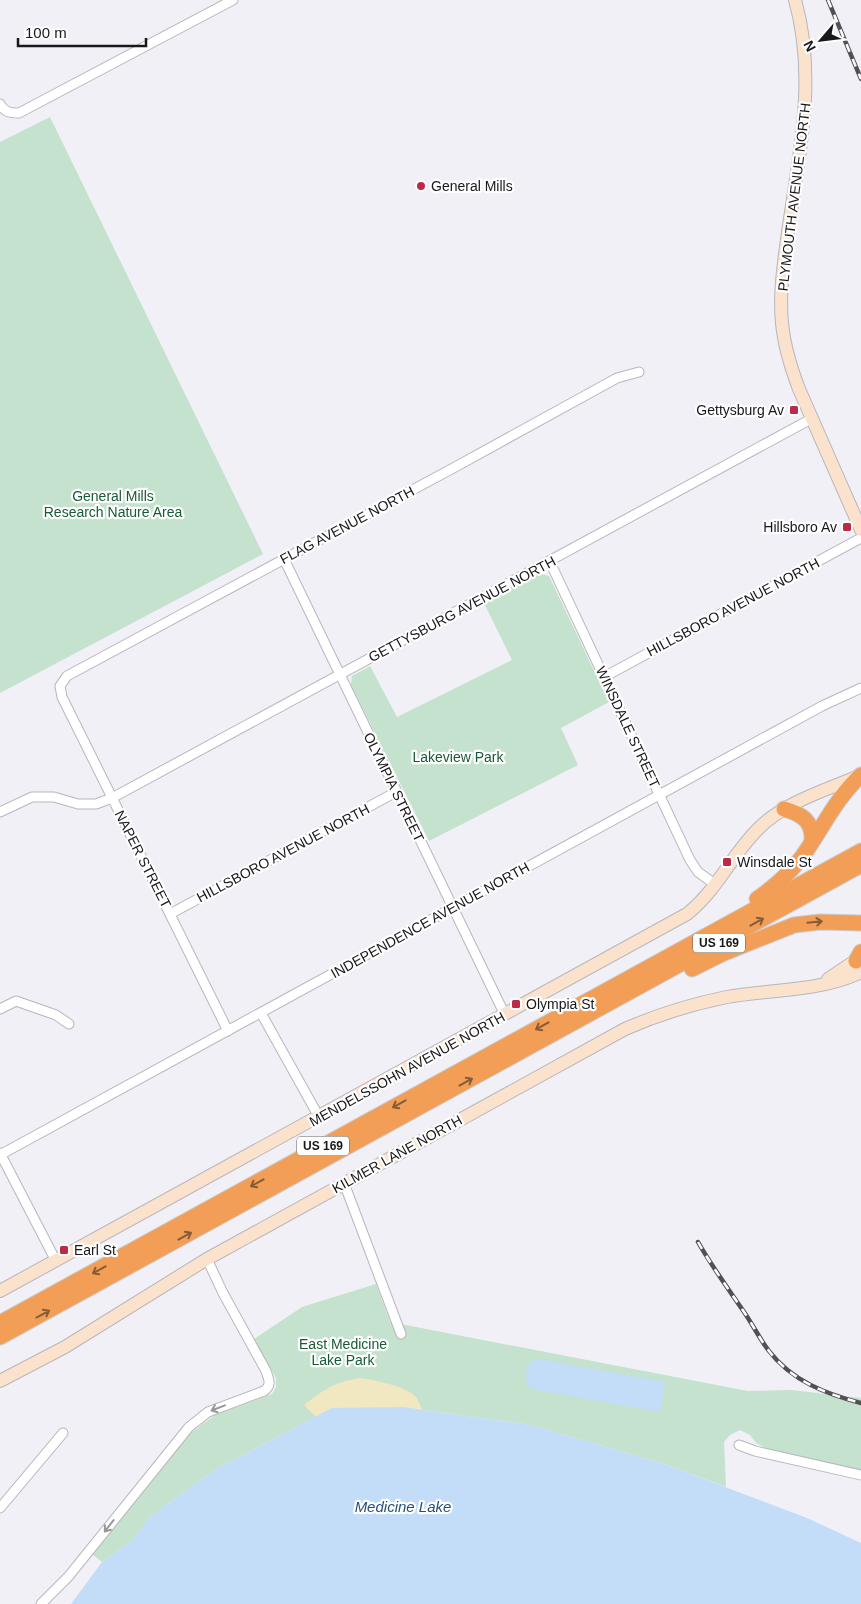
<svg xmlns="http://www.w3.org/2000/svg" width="861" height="1604" viewBox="0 0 861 1604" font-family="Helvetica,sans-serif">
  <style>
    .green { fill: #c4e2cd }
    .sand { fill: #f1e8c2 }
    .water { fill: #c3dcf8 }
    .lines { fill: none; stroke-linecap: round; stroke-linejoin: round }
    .street-casing { stroke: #b7b6bc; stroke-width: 11 }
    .secondary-casing { stroke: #b7b6bc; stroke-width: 14 }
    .highway-casing { stroke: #cccccd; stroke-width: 17 }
    .street { stroke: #fff; stroke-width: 9 }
    .secondary { stroke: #fbe2cc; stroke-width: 12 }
    .highway { stroke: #f29e56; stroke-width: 15 }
    .rail-casing { stroke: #515054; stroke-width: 4.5 }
    .rail { stroke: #fefefe; stroke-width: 2.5; stroke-dasharray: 8; stroke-linecap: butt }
    .oneway { stroke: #855b38 }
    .oneway2 { stroke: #979798 }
    .poi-dot { fill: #bb2a46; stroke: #fefefe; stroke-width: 2 }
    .labels { text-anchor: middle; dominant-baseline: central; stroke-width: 4.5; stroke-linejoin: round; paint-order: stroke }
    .shield { fill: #fefefe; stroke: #5d5d5e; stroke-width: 1 }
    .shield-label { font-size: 12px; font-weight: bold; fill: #18181a }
    .poi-label { font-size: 14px; fill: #18181a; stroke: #fefefe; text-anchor: start }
    .street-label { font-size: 14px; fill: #18181a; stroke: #fefefe }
    .park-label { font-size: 14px; fill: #165a37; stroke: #fefefe }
    .water-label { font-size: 15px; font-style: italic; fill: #254f7c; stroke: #fefefe }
  </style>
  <rect width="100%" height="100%" fill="#f1f0f7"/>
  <g class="green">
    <path d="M 50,117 L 263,554 L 0,693 L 0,142 Z"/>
    <path d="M 538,573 L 549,576 L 609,702 L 561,728 L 578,765 L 429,841 L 351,685 L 352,676 L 370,666 L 397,717 L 512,660 L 484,603 Z"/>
    <path d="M 376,1284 L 390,1322 L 748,1391 L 791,1390 L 861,1398 L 861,1470 L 769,1450 L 756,1443 L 750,1435 L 740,1430 L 730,1435 L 724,1442 L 726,1487 L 667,1465 L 531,1425 L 403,1407 L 332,1408 L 213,1471 L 150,1517 L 133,1540 L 102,1562 L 92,1554 L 136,1497 L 192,1432 L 215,1415 L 272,1394 L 276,1387 L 276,1378 L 254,1339 L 302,1307 Z"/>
  </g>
  <path class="sand" d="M 361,1378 C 374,1380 405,1386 415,1396 C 418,1399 420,1406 423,1410 L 403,1407 L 332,1408 L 316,1417 L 304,1405 C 325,1389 334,1382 361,1378 Z"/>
  <g class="water">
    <path d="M 538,1359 L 665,1382 L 660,1412 L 531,1389 C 523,1378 523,1363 538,1359 Z"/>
    <path d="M 403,1407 L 531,1425 L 667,1465 L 807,1518 L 861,1543 L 861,1604 L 71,1604 L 102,1562 L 133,1540 L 150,1517 L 213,1471 L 332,1408 Z"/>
  </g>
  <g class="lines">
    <g class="street-casing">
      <g id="street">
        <path d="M 0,104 C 4,112 10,113 19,113 L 233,0"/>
        <path d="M 284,559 L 505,1015"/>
        <path d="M 550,562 L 690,860 L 698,872 L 716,885"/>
        <path d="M 604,677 L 861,538"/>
        <path d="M 0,812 L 32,797 L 54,797 L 78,804 L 96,804 L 112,798 L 811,419"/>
        <path d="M 170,914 L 396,792"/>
        <path d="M 0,1009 L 16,1001 L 56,1015 L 69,1024"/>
        <path d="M 261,1013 L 319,1117"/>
        <path d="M 228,1031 L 62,697 L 60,686 L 67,676 L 457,466 L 617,378 L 639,372"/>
        <path d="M 0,1153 L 56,1261"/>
        <path d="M 0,1155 L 822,706 L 861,688"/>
        <path d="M 344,1183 L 401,1334"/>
        <path d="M 739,1445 L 755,1451 L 861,1475"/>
        <path d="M 0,1508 L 63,1433"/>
        <path d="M 41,1604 L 68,1577 L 189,1427 L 208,1412 L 264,1391 C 272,1385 269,1380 266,1371 L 223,1293 L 207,1259"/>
      </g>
    </g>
    <g class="secondary-casing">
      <g id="secondary">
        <path d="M 795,0 C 817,77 799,155 788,232 C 784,262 779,293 782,323 C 784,345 791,368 799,389 L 861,530"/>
        <path d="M 828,979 L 861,957"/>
        <path d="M 0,1291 L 687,914 C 718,889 731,856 758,829 C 783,803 826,790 859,776"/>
        <path d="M 0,1381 L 65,1347 L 207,1259 L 625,1029 C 657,1015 692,1004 727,997 C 771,989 820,992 861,972"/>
      </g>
    </g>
    <g class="highway-casing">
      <g id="highway">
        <path d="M 784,809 C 802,814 813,821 812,841"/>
        <path d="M 757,899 C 774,887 790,873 802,857 C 822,829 836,798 861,775"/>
        <path d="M 856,961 L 861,952"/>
        <path d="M 692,969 L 724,953 L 794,925 L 820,922 L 861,923"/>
        <path d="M 0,1323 L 861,851"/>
        <path d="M 0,1337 L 861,865"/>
      </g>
    </g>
    <use href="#street" class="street"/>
    <use href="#secondary" class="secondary"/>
    <use href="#highway" class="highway"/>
    <g class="rail-casing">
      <g id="rail">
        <path d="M 828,0 L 861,79"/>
        <path d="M 698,1242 C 711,1265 727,1287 742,1309 C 752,1323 759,1338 769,1351 C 792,1381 826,1394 861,1403"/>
      </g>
    </g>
    <use href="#rail" class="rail"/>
  </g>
  <defs><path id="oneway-shaft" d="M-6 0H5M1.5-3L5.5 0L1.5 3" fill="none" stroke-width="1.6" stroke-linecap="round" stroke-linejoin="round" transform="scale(1.25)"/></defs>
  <g class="oneway">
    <use href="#oneway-shaft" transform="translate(757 922) rotate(-29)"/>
    <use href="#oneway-shaft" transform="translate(815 922) rotate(-6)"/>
    <use href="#oneway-shaft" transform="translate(542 1026) rotate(151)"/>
    <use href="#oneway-shaft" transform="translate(466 1082) rotate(-29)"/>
    <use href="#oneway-shaft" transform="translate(399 1104) rotate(151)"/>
    <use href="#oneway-shaft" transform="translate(257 1183) rotate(151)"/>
    <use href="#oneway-shaft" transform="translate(185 1236) rotate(-29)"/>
    <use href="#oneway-shaft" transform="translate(99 1270) rotate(151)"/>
    <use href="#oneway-shaft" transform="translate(43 1314) rotate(-28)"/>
  </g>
  <g class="oneway2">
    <use href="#oneway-shaft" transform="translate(218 1408) rotate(159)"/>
    <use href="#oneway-shaft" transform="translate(109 1526) rotate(128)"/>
  </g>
  <g class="poi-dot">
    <circle cx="421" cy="186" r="5"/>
    <rect x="789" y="405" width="10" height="10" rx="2.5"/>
    <rect x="842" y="522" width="10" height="10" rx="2.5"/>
    <rect x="722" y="857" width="10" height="10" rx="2.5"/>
    <rect x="511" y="999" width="10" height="10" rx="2.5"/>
    <rect x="59" y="1245" width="10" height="10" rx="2.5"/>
  </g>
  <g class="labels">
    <g class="shield">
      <rect x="693" y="933.5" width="52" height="19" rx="4"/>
      <rect x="297" y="1136.5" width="52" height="19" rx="4"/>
    </g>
    <g class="shield-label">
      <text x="719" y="943">US 169</text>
      <text x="323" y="1146">US 169</text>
    </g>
    <g class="poi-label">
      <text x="431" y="186">General Mills</text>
      <text x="784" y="410" text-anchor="end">Gettysburg Av</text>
      <text x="837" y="527" text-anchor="end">Hillsboro Av</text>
      <text x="737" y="862">Winsdale St</text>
      <text x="526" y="1004">Olympia St</text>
      <text x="74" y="1250">Earl St</text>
    </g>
    <g class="street-label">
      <text transform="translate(794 197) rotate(-83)">PLYMOUTH AVENUE NORTH</text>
      <text transform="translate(347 525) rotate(-28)">FLAG AVENUE NORTH</text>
      <text transform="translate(733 607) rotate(-28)">HILLSBORO AVENUE NORTH</text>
      <text transform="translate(462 609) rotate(-28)">GETTYSBURG AVENUE NORTH</text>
      <text transform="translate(628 727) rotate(65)">WINSDALE STREET</text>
      <text transform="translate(394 787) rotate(64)">OLYMPIA STREET</text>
      <text transform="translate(283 853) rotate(-28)">HILLSBORO AVENUE NORTH</text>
      <text transform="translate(143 859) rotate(63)">NAPER STREET</text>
      <text transform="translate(430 920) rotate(-29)">INDEPENDENCE AVENUE NORTH</text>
      <text transform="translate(407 1069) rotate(-29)">MENDELSSOHN AVENUE NORTH</text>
      <text transform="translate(397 1154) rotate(-29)">KILMER LANE NORTH</text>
    </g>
    <g class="park-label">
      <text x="113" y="496">General Mills<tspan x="113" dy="16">Research Nature Area</tspan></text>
      <text x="458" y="757">Lakeview Park</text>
      <text x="343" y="1344">East Medicine<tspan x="343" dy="16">Lake Park</tspan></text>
    </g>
    <g class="water-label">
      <text x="403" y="1506">Medicine Lake</text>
    </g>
  </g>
  <g transform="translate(821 40) rotate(242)" stroke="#fefefe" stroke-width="4" paint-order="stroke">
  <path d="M0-4L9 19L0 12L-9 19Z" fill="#18181a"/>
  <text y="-8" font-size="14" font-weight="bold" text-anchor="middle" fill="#18181a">N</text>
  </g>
  <path d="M18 38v8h128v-8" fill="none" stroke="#18181a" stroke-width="2.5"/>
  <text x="25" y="38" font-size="15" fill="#18181a" stroke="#fefefe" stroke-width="4" paint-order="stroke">100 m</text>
</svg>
